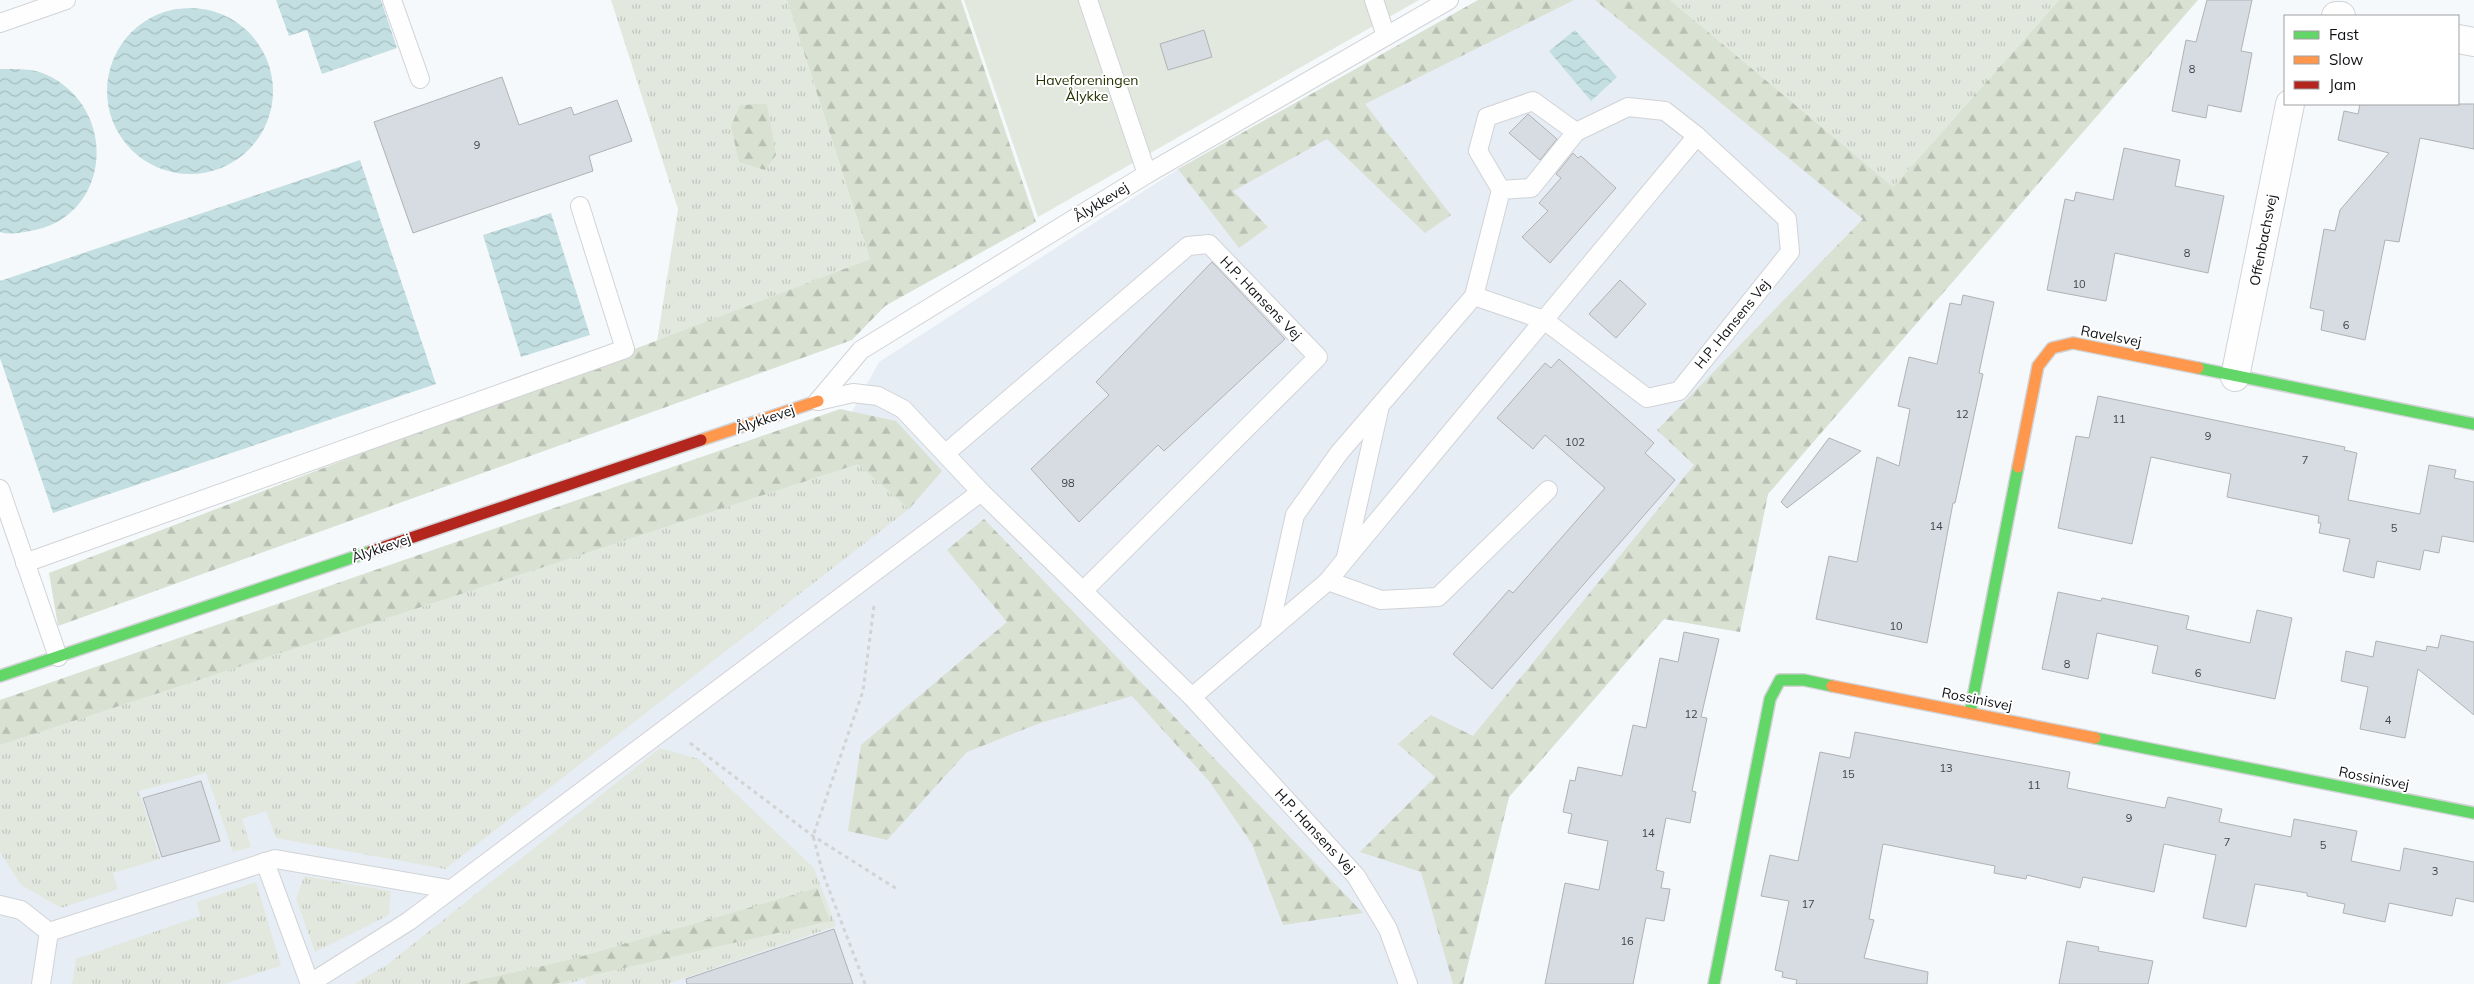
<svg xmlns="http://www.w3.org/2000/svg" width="2474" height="984" viewBox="0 0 2474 984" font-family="Mulish,sans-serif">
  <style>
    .built { fill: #e6edf5 }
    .grass { fill: url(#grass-tufts) }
    .forest { fill: url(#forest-firs) }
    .garden { fill: #e3e8df }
    .water { fill: url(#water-waves) }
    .building { fill: #d7dce2; stroke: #b0b2b4 }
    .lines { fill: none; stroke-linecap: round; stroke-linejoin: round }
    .lane-casing { stroke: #d1d3d6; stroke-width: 20 }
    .street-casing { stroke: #d1d3d6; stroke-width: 30 }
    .fast-casing { stroke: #d1d3d6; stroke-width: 14 }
    .slow-casing { stroke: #d1d3d6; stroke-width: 14 }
    .jam-casing { stroke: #d1d3d6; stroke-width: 14 }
    .path { stroke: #d2d3d4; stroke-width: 3; stroke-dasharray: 4 4; stroke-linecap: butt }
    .lane { stroke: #fefeff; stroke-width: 18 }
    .street { stroke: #fefeff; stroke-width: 28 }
    .fast { stroke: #63d668; stroke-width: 11 }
    .slow { stroke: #ff974d; stroke-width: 11 }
    .jam { stroke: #b3261e; stroke-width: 11 }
    .labels { text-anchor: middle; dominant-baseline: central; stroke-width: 4; stroke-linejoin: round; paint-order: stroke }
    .number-label { font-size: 11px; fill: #404347 }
    .park-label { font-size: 14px; fill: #263303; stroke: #fff }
    .street-label { font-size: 14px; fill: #0e1013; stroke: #fff }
  </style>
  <defs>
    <pattern id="grass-tufts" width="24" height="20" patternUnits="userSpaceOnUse" patternTransform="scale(1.25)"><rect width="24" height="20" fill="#e3e8df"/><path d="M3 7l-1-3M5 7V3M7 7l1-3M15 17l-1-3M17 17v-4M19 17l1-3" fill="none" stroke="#c2c6be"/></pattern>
    <pattern id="forest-firs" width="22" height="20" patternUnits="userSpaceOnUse" patternTransform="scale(1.25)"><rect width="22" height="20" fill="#d9e1d2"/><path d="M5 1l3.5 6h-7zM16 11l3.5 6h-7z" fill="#b9c0b3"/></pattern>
    <pattern id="water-waves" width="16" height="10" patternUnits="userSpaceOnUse" patternTransform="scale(1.25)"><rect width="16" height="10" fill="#c3dfe1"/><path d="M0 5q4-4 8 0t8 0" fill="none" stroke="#a6bec0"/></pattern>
  </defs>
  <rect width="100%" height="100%" fill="#f6f9fc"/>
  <path class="built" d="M 1478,0 L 1670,0 L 1976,255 L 1768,494 L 1740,632 L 1664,619 L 1509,797 L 1463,984 L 0,984 L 0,713 L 843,428 L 879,362 L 1178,169 Z"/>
  <g class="grass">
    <path d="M 611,0 L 787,0 L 870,259 L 657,341 L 678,209 Z"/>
    <path d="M 1670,0 L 2059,0 L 1893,187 Z"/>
    <path d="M 858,464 L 909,509 L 445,869 L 276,838 L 266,811 L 242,819 L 251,847 L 233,852 L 206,773 L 139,791 L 160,859 L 113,873 L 118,889 L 61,908 L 21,885 L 0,852 L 0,745 Z"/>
    <path d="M 660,748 L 699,759 L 814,868 L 836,926 L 668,984 L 586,984 L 584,979 L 567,984 L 354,984 L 388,964 Z"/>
    <path d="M 304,876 L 391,891 L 389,915 L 315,952 L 296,899 Z"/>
    <path d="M 256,882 L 281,966 L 224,984 L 72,984 L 76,959 L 200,916 L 197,902 Z"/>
  </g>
  <g class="forest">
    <path d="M 787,0 L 961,0 L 1036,222 L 885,306 L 852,340 L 58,626 L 49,573 L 870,259 Z"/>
    <path d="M 1478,0 L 1574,0 L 1365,104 L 1451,215 L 1425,233 L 1327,139 L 1233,191 L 1268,227 L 1239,248 L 1178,169 Z"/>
    <path d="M 1595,0 L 1670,0 L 1893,187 L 2059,0 L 2198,0 L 1768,494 L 1740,632 L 1664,619 L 1509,797 L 1463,984 L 1453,984 L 1421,872 L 1360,852 L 1435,777 L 1398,744 L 1431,715 L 1473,736 L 1694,465 L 1657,430 L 1863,219 Z"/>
    <path d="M 767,104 L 776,155 L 765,170 L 739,162 L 731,126 L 740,105 Z"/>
    <path d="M 840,409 L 896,421 L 942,471 L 909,509 L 858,464 L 0,745 L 0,700 Z"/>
    <path d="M 984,519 L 1363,913 L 1283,925 L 1252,844 L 1209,781 L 1132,696 L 1040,723 L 967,752 L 887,840 L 848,831 L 861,745 L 1007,622 L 947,550 Z"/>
    <path d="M 817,888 L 830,921 L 554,984 L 462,984 L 569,960 Z"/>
  </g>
  <path class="garden" d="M 964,0 L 1419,0 L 1038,217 Z"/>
  <g class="water">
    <path d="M 276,0 L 381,0 L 397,48 L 322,74 L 307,30 L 289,36 Z"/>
    <circle cx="190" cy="91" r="83"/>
    <path d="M 1575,30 L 1617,77 L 1591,101 L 1549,51 Z"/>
    <path d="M 0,69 C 15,69 31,68 45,74 C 120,107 112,218 30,231 C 19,233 10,235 0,232 Z"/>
    <path d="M 360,160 L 436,384 L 53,513 L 0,358 L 0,281 Z"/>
    <path d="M 551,213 L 590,335 L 521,357 L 483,235 Z"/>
  </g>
  <g class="building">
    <path d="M 2207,0 L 2252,0 L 2241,51 L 2252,53 L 2241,112 L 2208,105 L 2206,118 L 2172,111 L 2186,40 L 2196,42 Z"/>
    <path d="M 1204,30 L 1212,57 L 1168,70 L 1160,44 Z"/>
    <path d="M 502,77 L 519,125 L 571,107 L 574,115 L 617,100 L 632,141 L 589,156 L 593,171 L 413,233 L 374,122 Z"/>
    <path d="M 2360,104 L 2474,104 L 2474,149 L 2420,138 L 2399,242 L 2385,240 L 2365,340 L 2321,330 L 2324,311 L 2310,308 L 2324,229 L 2335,231 L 2340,210 L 2389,153 L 2338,140 L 2344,111 L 2358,114 Z"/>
    <path d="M 1528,114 L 1557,139 L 1540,160 L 1509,133 Z"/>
    <path d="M 2124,148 L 2180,160 L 2175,186 L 2224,196 L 2208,273 L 2115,253 L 2106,301 L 2047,290 L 2065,199 L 2074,201 L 2076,192 L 2113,200 Z"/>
    <path d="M 1573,153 L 1578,158 L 1581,156 L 1616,188 L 1550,263 L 1522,237 L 1548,211 L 1539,203 L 1561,178 L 1556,174 Z"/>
    <path d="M 1212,262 L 1285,339 L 1164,451 L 1158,445 L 1079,522 L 1031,469 L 1109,395 L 1096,382 Z"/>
    <path d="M 1620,280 L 1646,304 L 1616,338 L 1589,314 Z"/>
    <path d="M 1963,295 L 1994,302 L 1979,373 L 1983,374 L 1955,503 L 1953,503 L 1927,643 L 1816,619 L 1829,556 L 1857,562 L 1877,457 L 1899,466 L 1910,409 L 1898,406 L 1909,357 L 1937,364 L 1950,303 L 1961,305 Z"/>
    <path d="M 1559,359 L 1654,443 L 1645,453 L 1675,480 L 1492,689 L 1453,654 L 1509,590 L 1513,593 L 1605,488 L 1545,435 L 1533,449 L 1497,418 L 1545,363 L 1551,368 Z"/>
    <path d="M 2098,396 L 2345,447 L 2344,450 L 2357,453 L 2348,500 L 2420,514 L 2429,465 L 2456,470 L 2454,478 L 2474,482 L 2474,542 L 2442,536 L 2439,553 L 2424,550 L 2420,570 L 2377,561 L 2374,578 L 2343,571 L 2350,539 L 2319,533 L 2321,523 L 2318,523 L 2319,516 L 2227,497 L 2231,474 L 2151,457 L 2132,544 L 2058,528 L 2076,436 L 2089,438 Z"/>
    <path d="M 1829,438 L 1861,451 L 1787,508 L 1781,502 Z"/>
    <path d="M 2058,592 L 2101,601 L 2102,598 L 2189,616 L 2186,629 L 2250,643 L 2257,610 L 2292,618 L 2275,699 L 2152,673 L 2158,646 L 2097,633 L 2088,679 L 2042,669 Z"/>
    <path d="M 1684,632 L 1719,639 L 1701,717 L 1707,718 L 1692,791 L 1696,792 L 1690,823 L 1666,818 L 1656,870 L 1664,872 L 1661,888 L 1670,889 L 1664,921 L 1646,918 L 1633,984 L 1545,984 L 1565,883 L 1599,890 L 1608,841 L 1568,833 L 1572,814 L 1563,812 L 1570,780 L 1575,781 L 1578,767 L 1622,776 L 1633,725 L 1646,728 L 1660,658 L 1678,662 Z"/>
    <path d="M 2441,635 L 2474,642 L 2474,715 L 2418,669 L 2405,738 L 2360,729 L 2368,687 L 2341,681 L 2346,651 L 2373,657 L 2376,641 L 2426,651 L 2427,646 L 2438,648 Z"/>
    <path d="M 1855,732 L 2070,772 L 2067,788 L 2165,808 L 2168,797 L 2222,809 L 2219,822 L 2291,837 L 2294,819 L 2357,831 L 2351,861 L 2400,871 L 2404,848 L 2474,862 L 2474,902 L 2456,898 L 2452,916 L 2389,903 L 2385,922 L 2343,913 L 2345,904 L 2307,896 L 2307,893 L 2255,884 L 2246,927 L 2203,918 L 2216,855 L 2164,844 L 2154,892 L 2083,877 L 2080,888 L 2027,875 L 2026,879 L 1994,873 L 1995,866 L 1883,844 L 1869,919 L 1874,920 L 1864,958 L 1928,972 L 1927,984 L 1796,984 L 1797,980 L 1782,977 L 1783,972 L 1775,970 L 1789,901 L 1761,896 L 1770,855 L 1798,861 L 1820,752 L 1850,758 Z"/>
    <path d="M 201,781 L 220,841 L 162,857 L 143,798 Z"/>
    <path d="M 834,929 L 853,984 L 687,984 L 686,979 Z"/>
    <path d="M 2067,941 L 2099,947 L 2098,951 L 2153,961 L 2148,984 L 2059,984 Z"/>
  </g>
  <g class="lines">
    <g class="lane-casing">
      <g id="lane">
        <path d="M 392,0 L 420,79"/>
        <path d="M 1088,0 L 1147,174"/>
        <path d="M 1374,0 L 1386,36"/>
        <path d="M 0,23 L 66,0"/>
        <path d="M 1576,132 L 1628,107 L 1665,111 L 1697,136"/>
        <path d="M 818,401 L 853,393 L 878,396 L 903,409 L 981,492 L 1192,697 L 1356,876 L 1388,929 L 1408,984"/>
        <path d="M 818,401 L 861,350 L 1147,174 L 1449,0"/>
        <path d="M 946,453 L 1188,246 L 1209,244 L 1318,357 L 1083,591"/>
        <path d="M 0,489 L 58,657"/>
        <path d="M 1346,557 L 1379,410"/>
        <path d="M 25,563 L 625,349 L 580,206"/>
        <path d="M 1328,581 L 1345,560 C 1462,419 1579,277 1697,136 L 1787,219 L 1790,252 L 1679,391 L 1647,398 L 1544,320 L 1474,296 L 1501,190 L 1478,151 L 1487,117 L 1533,101 L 1576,132 L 1531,188 L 1501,190"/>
        <path d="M 1269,631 L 1295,515 L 1339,453 L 1474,296"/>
        <path d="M 1192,697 L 1328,581 L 1381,600 L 1438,597 L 1548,490"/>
        <path d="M 265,862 L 310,984"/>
        <path d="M 0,905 L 21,910 L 49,932 L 41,984"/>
        <path d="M 49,932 L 275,859 L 449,889"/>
        <path d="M 309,984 L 409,921 L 981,492"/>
      </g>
    </g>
    <g class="street-casing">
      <g id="street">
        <path d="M 2336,16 L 2341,16"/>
        <path d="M 2458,39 L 2474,42"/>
        <path d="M 2235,377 L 2290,104"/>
      </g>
    </g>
    <g class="fast-casing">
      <g id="fast">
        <path d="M 2198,368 L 2474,424"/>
        <path d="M 0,676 L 372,551"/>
        <path d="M 1970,713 L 2018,467"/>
        <path d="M 2095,738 L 2474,813"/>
        <path d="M 1714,984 L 1770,699 L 1780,680 L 1804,680 L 1832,686"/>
      </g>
    </g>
    <g class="slow-casing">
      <g id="slow">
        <path d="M 701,440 L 818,401"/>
        <path d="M 2018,467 L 2038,366 L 2052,348 L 2073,343 L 2198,368"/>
        <path d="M 1832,686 L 2095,738"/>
      </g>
    </g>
    <g class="jam-casing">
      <path id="jam" d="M 372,551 L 701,440"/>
    </g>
    <g class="path">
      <path d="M 690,743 L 813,836 L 897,889"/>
      <path d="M 865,984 L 823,874 L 813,836 L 863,691 L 874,606"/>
    </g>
    <use href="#lane" class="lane"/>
    <use href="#street" class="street"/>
    <use href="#fast" class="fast"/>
    <use href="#slow" class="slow"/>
    <use href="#jam" class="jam"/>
  </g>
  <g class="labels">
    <g class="number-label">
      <text x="2192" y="69">8</text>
      <text x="477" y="145">9</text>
      <text x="2187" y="253">8</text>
      <text x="2079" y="284">10</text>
      <text x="2346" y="325">6</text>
      <text x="1962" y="414">12</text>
      <text x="2119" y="419">11</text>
      <text x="2208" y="436">9</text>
      <text x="1575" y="442">102</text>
      <text x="2305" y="460">7</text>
      <text x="1068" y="483">98</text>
      <text x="1936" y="526">14</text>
      <text x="2394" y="528">5</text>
      <text x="1896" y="626">10</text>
      <text x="2067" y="664">8</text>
      <text x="2198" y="673">6</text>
      <text x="1691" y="714">12</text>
      <text x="2388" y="720">4</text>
      <text x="1946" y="768">13</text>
      <text x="1848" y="774">15</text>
      <text x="2034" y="785">11</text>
      <text x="2129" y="818">9</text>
      <text x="1648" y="833">14</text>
      <text x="2227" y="842">7</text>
      <text x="2323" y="845">5</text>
      <text x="2435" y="871">3</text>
      <text x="1808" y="904">17</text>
      <text x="1627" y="941">16</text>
    </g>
    <g class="park-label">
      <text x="1087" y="80">Haveforeningen<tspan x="1087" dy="16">Ålykke</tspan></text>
    </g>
    <g class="street-label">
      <text transform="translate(1101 202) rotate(-32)">Ålykkevej</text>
      <text transform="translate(2263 240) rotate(-79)">Offenbachsvej</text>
      <text transform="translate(1261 298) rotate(46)">H.P. Hansens Vej</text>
      <text transform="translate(1732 324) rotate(-51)">H.P. Hansens Vej</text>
      <text transform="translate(2111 336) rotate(11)">Ravelsvej</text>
      <text transform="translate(765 419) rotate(-19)">Ålykkevej</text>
      <text transform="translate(381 548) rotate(-19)">Ålykkevej</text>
      <text transform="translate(1977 699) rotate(11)">Rossinisvej</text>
      <text transform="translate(2374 778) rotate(11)">Rossinisvej</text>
      <text transform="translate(1315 831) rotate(47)">H.P. Hansens Vej</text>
    </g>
  </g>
  <rect x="2284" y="15" width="175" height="90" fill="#ffffff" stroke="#9f9fa1"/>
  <rect x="2294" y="31" width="25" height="8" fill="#63d668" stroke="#9f9fa1"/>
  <text x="2329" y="40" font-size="15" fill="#0e1013">Fast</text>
  <rect x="2294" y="56" width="25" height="8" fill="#ff974d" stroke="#9f9fa1"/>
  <text x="2329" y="65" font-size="15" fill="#0e1013">Slow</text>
  <rect x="2294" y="81" width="25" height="8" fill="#b3261e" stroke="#9f9fa1"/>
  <text x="2329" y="90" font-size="15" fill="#0e1013">Jam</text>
</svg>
